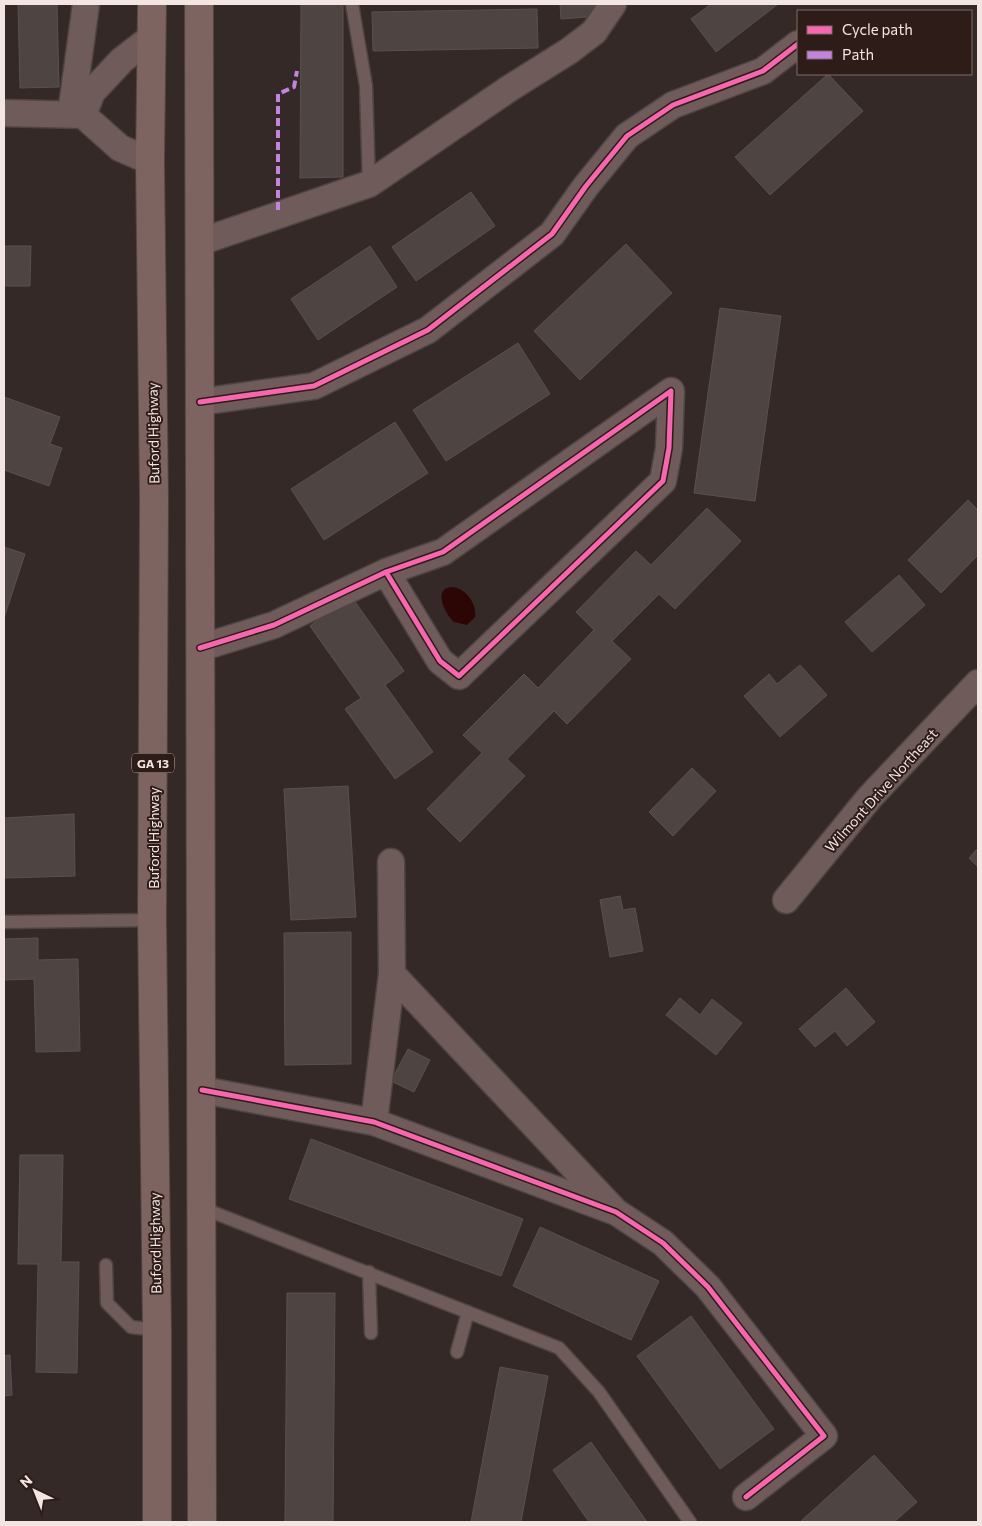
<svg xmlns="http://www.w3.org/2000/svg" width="982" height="1526" viewBox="0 0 982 1526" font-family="Commissioner,sans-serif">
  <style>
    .water { fill: #2c0604 }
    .building { fill: #4e4442; stroke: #5a504f }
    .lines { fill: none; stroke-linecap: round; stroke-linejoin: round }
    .lane-casing { stroke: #4e4442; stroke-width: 15 }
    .street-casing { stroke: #4e4442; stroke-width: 29 }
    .primary-casing { stroke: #4e4442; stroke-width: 30 }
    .lane { stroke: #6f5b59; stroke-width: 12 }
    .street { stroke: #6f5b59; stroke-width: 26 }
    .primary { stroke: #7e6460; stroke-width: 28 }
    .quiet { stroke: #c483df; stroke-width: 4; stroke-dasharray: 8 4; stroke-linecap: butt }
    .cycleway-casing { stroke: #2e1c19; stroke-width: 8 }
    .cycleway { stroke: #f766af; stroke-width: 5 }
    .labels { text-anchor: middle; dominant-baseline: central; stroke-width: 4; stroke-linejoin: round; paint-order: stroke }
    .shield { fill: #2e1c19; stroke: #b7a9a6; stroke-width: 1 }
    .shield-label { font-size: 12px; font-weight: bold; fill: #f2e5e2 }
    .street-label { font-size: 14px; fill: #f2e5e2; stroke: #2e1c19 }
  </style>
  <rect width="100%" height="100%" fill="#342927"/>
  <path class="water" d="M 452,587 C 466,588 477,604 475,617 L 467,625 L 454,622 C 445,614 432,588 452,587 Z"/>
  <g class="building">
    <path d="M 18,4 L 57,4 L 59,87 L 20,88 Z"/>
    <path d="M 301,4 L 343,4 L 343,177 L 300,178 Z"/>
    <path d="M 560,4 L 598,4 L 599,16 L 561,19 Z"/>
    <path d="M 711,4 L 778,4 L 716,52 L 691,19 Z"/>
    <path d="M 537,9 L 538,48 L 373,51 L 372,12 Z"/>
    <path d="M 828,74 L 863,111 L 770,195 L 735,157 Z"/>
    <path d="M 471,192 L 495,226 L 416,281 L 392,247 Z"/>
    <path d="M 626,244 L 672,293 L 580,380 L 534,331 Z"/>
    <path d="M 4,246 L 31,246 L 30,286 L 4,286 Z"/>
    <path d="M 370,246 L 397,287 L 318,340 L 291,299 Z"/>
    <path d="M 720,308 L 781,316 L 755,501 L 694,493 Z"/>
    <path d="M 518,343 L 550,394 L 446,461 L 413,410 Z"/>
    <path d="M 4,397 L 60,417 L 50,444 L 62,448 L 49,486 L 4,470 Z"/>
    <path d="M 395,422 L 428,473 L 324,540 L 291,489 Z"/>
    <path d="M 968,500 L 978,510 L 978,555 L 941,593 L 908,560 Z"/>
    <path d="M 707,508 L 741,541 L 675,609 L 659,594 L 612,641 L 631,659 L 567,724 L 554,711 L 507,759 L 525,776 L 460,842 L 427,809 L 482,753 L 463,735 L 524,674 L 538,688 L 594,630 L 576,612 L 636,551 L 651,565 Z"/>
    <path d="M 4,547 L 25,554 L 4,618 Z"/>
    <path d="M 899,575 L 925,605 L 872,652 L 845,622 Z"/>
    <path d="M 351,596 L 404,671 L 385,685 L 433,752 L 395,779 L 345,709 L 361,698 L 310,626 Z"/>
    <path d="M 800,665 L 827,695 L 780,737 L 744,696 L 769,674 L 777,684 Z"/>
    <path d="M 692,768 L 716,791 L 673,836 L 649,812 Z"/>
    <path d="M 348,786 L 356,917 L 291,920 L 284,789 Z"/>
    <path d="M 74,814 L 75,876 L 4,878 L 4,818 Z"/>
    <path d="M 978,848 L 978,867 L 969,858 Z"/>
    <path d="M 620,896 L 623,910 L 635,908 L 643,951 L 610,957 L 600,900 Z"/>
    <path d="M 351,932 L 351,1064 L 285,1065 L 284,933 Z"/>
    <path d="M 38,938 L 38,960 L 78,959 L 80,1051 L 36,1052 L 34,979 L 4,980 L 4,939 Z"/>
    <path d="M 846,988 L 875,1022 L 847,1046 L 835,1031 L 815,1047 L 799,1029 Z"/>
    <path d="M 680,998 L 700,1015 L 712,999 L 742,1023 L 716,1055 L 666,1015 Z"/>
    <path d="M 408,1049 L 430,1060 L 414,1092 L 391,1081 Z"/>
    <path d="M 311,1139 L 523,1219 L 501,1276 L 289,1199 Z"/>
    <path d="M 20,1155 L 63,1155 L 61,1262 L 79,1262 L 77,1373 L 36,1372 L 38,1264 L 18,1264 Z"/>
    <path d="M 540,1227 L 659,1281 L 631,1340 L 513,1286 Z"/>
    <path d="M 287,1293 L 335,1293 L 333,1522 L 285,1522 Z"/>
    <path d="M 691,1316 L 774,1429 L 720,1469 L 637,1356 Z"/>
    <path d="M 10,1355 L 12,1395 L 4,1396 L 4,1356 Z"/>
    <path d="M 500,1367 L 548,1376 L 521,1522 L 471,1522 Z"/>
    <path d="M 591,1442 L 647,1522 L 589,1522 L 553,1470 Z"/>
    <path d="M 874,1455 L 917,1502 L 894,1522 L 800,1522 Z"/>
  </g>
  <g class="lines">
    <g class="lane-casing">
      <g id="lane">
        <path d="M 352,4 L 366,86 L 369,184"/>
        <path d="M 4,922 L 152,920"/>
        <path d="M 202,1208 L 559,1348 L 599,1392 L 690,1522"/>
        <path d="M 106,1265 L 107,1303 L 131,1327 L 157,1330"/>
        <path d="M 369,1272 L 371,1333"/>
        <path d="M 457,1352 L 468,1312"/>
      </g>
    </g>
    <g class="street-casing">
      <g id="street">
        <path d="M 4,113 L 83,115 L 120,148 L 150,161"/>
        <path d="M 71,114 L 86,4"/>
        <path d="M 83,115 L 92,92 L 122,60 L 152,37"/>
        <path d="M 200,242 L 369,184 L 510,88 L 569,51 L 594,32 L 613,4"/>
        <path d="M 200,402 L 314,386 L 428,330 L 552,234 L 586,186 L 627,136 L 673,105 L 763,71 L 798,44"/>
        <path d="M 200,648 L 274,625 L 386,572 L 443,552 L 671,391 L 669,448 L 663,481 L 459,676 L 440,661 L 386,572"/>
        <path d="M 786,900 L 870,797 L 978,683"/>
        <path d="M 392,974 L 612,1208"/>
        <path d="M 202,1090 L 374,1122 L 616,1212 L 663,1243 L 708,1287 L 824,1436 L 746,1497"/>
        <path d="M 374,1122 L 392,974 L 391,862"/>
      </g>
    </g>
    <g class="primary-casing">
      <g id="primary">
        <path d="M 152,4 L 150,161 L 154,499 L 152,920 L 157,1330 L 157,1522"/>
        <path d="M 199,4 L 202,1522"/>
      </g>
    </g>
    <use href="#lane" class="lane"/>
    <use href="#street" class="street"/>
    <use href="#primary" class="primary"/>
    <path class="quiet" d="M 278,210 L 278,94 L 294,87 L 297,71"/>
    <g class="cycleway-casing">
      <g id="cycleway">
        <path d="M 200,402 L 314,386 L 428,330 L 552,234 L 586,186 L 627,136 L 673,105 L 763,71 L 798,44"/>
        <path d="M 200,648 L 274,625 L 386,572 L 443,552 L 671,391 L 669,448 L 663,481 L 459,676 L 440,661 L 386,572"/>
        <path d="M 202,1090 L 374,1122 L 616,1212 L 663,1243 L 708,1287 L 824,1436 L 746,1497"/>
      </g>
    </g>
    <use href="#cycleway" class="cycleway"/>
  </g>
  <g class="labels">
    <rect class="shield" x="132" y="753.5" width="42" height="19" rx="4"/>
    <g class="shield-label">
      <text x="153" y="763">GA 13</text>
    </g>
    <g class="street-label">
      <text transform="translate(153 433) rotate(-91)">Buford Highway</text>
      <text transform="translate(881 790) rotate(-48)">Wilmont Drive Northeast</text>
      <text transform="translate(153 838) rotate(-90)">Buford Highway</text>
      <text transform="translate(155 1243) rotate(-91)">Buford Highway</text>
    </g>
  </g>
  <rect width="982" height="1526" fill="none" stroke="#f2e5e2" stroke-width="10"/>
  <rect x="797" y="10" width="175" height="65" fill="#2e1c19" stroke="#7c6c69"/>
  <rect x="807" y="26" width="25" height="8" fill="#f766af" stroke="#7c6c69"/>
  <text x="842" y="35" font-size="15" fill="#f2e5e2">Cycle path</text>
  <rect x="807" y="51" width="25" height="8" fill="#c483df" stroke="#7c6c69"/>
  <text x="842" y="60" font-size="15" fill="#f2e5e2">Path</text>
  <g transform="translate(35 1491) rotate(317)" stroke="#2e1c19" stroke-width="4" paint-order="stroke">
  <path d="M0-4L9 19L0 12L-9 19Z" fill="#f2e5e2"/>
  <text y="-8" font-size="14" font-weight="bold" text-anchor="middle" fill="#f2e5e2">N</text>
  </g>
</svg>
